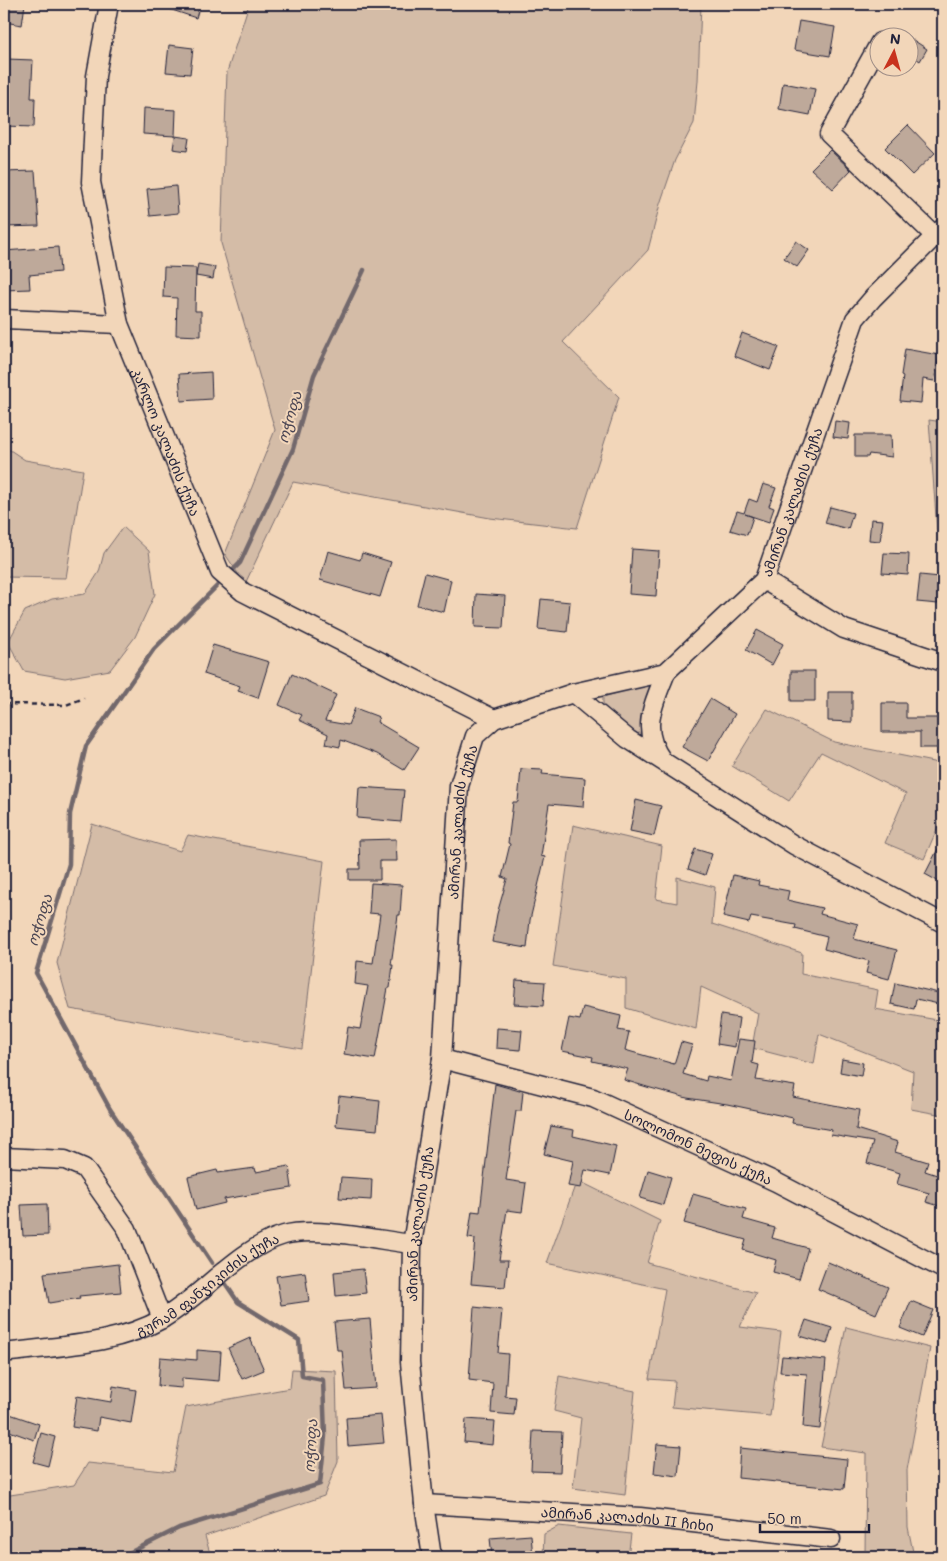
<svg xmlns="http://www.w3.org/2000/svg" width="947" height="1561" viewBox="0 0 947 1561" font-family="Mali,'Noto Sans Georgian',sans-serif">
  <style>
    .green { fill: #d4bca7; stroke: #7b6f71 }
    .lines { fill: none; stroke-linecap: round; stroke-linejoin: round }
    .stream { stroke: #72686c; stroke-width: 4.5 }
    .building { fill: #bea99a; stroke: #22223b }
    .minor-casing { stroke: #22223b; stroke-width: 21 }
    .path { stroke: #22223b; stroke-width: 2.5; stroke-dasharray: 5 4; stroke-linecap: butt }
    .minor { stroke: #f2d6b9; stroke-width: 18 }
    .labels { text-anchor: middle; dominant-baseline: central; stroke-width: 4; stroke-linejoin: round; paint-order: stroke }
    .street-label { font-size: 14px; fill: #22223b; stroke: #f2d6b9 }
    .water-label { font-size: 15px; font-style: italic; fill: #4a4553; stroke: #f2d6b9 }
  </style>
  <rect width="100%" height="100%" fill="#f2d6b9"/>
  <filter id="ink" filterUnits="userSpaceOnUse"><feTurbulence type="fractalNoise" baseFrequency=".02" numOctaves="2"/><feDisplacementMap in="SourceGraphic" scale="10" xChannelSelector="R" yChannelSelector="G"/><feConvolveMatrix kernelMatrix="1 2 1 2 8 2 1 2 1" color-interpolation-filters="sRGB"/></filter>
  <g filter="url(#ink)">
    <g class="green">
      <path d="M 249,4 L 701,4 L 698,81 L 694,123 L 675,160 L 660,204 L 648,250 L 563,342 L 619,397 L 577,528 L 490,518 L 293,482 L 245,584 L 225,554 L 275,430 L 221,243 L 227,72 Z"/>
      <path d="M 929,420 L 943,422 L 943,531 L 937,531 Z"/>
      <path d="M 4,450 L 10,450 L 25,460 L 83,470 L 66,578 L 4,577 Z"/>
      <path d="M 123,527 L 149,551 L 155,594 L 135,637 L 110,670 L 65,678 L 24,671 L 8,642 L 25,611 L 52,599 L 85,594 L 99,572 L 104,553 Z"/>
      <path d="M 645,685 L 651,686 L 643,732 L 636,734 C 620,724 601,718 603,697 Z"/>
      <path d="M 767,709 L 834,742 L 943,764 L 943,815 L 924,859 L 885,843 L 906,794 L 821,752 L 789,801 L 732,766 Z"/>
      <path d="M 92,824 L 180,851 L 188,835 L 324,861 L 302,1049 L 70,1009 L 57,963 Z"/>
      <path d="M 573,825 L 662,846 L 656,899 L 677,903 L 677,877 L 715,887 L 712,924 L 802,953 L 801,974 L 878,990 L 875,1009 L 943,1021 L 943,1115 L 911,1109 L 913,1071 L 819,1034 L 814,1064 L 752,1048 L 758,1013 L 701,987 L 696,1029 L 626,1008 L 626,979 L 553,966 Z"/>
      <path d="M 577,1180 L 660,1221 L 647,1263 L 756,1293 L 740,1327 L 781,1332 L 770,1416 L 672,1407 L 675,1381 L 649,1379 L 665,1289 L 547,1263 Z"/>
      <path d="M 846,1327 L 930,1348 L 907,1470 L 908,1527 L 914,1557 L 865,1557 L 866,1453 L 821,1447 Z"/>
      <path d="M 292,1369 L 336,1371 L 338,1461 L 324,1496 L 205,1536 L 211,1557 L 4,1557 L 4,1496 L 74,1485 L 88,1463 L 173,1472 L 186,1407 L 290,1388 Z"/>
      <path d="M 559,1376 L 635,1391 L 625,1495 L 573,1488 L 581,1418 L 554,1411 Z"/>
      <path d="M 559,1526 L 631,1534 L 628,1557 L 543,1557 L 544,1534 Z"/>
    </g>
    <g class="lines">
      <g class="stream">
        <path d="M 234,569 L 240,563 L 293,449 L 314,375 L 364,270"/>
        <path d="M 212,1263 L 110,1109 L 36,973 L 69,864 L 70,814 L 86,746 L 154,649 L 217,586"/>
        <path d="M 121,1557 L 179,1528 L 320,1484 L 325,1436 L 323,1380 L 302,1376 L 299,1340 L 238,1302 L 225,1283"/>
      </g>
    </g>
    <g class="building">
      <path d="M 4,4 L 25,4 L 22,25 L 4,22 Z"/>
      <path d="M 161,4 L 200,4 L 196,18 L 160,6 Z"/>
      <path d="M 799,21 L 835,27 L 830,56 L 794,50 Z"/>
      <path d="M 910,38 L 927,49 L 920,61 L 910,54 Z"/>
      <path d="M 169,45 L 193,48 L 190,74 L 166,72 Z"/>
      <path d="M 7,59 L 33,60 L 31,98 L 35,98 L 34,127 L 4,126 Z"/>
      <path d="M 783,83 L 815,89 L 810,115 L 779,109 Z"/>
      <path d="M 144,108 L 176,110 L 175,136 L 143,134 Z"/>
      <path d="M 908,125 L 935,153 L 912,175 L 885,148 Z"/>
      <path d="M 175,136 L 189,138 L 187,151 L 173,149 Z"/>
      <path d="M 830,150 L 851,170 L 833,189 L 811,169 Z"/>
      <path d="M 35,171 L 39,226 L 4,227 L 4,172 Z"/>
      <path d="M 176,186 L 178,213 L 150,216 L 147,189 Z"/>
      <path d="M 796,241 L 809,250 L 797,267 L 784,258 Z"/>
      <path d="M 58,247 L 60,272 L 29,275 L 30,289 L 4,290 L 4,251 Z"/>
      <path d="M 198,264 L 215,267 L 213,279 L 196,276 Z"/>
      <path d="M 164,267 L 196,268 L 195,311 L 201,311 L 201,336 L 176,335 L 177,298 L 163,297 Z"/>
      <path d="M 742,333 L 779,347 L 770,370 L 734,356 Z"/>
      <path d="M 905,349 L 939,355 L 934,381 L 923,379 L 921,403 L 900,401 L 903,376 L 901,375 Z"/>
      <path d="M 211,372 L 212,399 L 181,401 L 179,374 Z"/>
      <path d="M 835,421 L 850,423 L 848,439 L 833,437 Z"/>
      <path d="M 855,435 L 891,435 L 892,457 L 869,454 L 868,457 L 855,457 Z"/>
      <path d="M 763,484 L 776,488 L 769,506 L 774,508 L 769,522 L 745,514 L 753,517 L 747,535 L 730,530 L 737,511 L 744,513 L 749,499 L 757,502 Z"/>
      <path d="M 830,507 L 853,513 L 848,529 L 825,523 Z"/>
      <path d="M 871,519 L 883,520 L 880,541 L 869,540 Z"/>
      <path d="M 632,549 L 659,551 L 656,596 L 629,594 Z"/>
      <path d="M 328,551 L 360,560 L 362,553 L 391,562 L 380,597 L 320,580 Z"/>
      <path d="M 884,553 L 909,554 L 908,575 L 882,573 Z"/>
      <path d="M 425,573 L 451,580 L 444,612 L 417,605 Z"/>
      <path d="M 920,575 L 940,577 L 938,604 L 917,602 Z"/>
      <path d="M 476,594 L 505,596 L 503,628 L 475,627 Z"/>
      <path d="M 541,599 L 570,602 L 567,632 L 538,629 Z"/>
      <path d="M 757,630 L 783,644 L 772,665 L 746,650 Z"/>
      <path d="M 213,645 L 269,662 L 258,698 L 238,691 L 240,686 L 204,674 Z"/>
      <rect x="791" y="671" width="24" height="30"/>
      <path d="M 292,674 L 336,695 L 325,721 L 348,725 L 355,708 L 379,717 L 377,722 L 419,747 L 404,770 L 377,754 L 341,740 L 340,747 L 326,744 L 328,734 L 299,720 L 302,715 L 279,705 Z"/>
      <path d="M 828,692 L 852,692 L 852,722 L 828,721 Z"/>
      <path d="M 710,699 L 735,714 L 708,761 L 682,747 Z"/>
      <path d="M 882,703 L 906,703 L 906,718 L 943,718 L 943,748 L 920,748 L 920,732 L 882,732 Z"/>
      <path d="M 521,769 L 543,770 L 542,774 L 585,778 L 583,807 L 549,804 L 541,856 L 545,857 L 530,920 L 527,948 L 492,942 L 497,914 L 507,879 L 502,877 L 510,844 L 508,843 L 513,802 L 518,802 Z"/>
      <path d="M 359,787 L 404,790 L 401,822 L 357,818 Z"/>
      <path d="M 636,800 L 661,806 L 654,836 L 630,831 Z"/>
      <path d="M 396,839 L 397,861 L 380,861 L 380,880 L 349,880 L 349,869 L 360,869 L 359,840 Z"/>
      <path d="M 943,839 L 943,884 L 925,874 Z"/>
      <path d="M 695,849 L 712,854 L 705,875 L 688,869 Z"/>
      <path d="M 733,875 L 759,881 L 758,885 L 789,891 L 787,900 L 822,908 L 820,914 L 858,924 L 854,939 L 897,950 L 889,979 L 866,973 L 869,961 L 824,949 L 827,937 L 795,929 L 796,925 L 751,917 L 749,923 L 723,917 Z"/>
      <path d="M 371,883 L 402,885 L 400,915 L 398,915 L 391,965 L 393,965 L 390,988 L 388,988 L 375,1059 L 344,1054 L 348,1027 L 360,1029 L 368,986 L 355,984 L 357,961 L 373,963 L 380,914 L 369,913 Z"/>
      <path d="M 516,980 L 545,982 L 543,1006 L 514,1004 Z"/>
      <path d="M 895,983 L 943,994 L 943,1005 L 916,999 L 914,1009 L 891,1004 Z"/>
      <path d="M 583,1007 L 621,1016 L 618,1030 L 629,1032 L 625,1050 L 674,1064 L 681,1042 L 692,1045 L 683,1074 L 706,1081 L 707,1076 L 731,1081 L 739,1039 L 755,1041 L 752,1063 L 759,1065 L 756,1080 L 795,1086 L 793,1097 L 859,1110 L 856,1129 L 898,1142 L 895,1152 L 928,1162 L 925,1171 L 943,1177 L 943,1207 L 926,1202 L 929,1193 L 897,1184 L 900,1173 L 867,1163 L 873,1142 L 831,1135 L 832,1130 L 792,1123 L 793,1118 L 727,1104 L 687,1098 L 647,1087 L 624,1080 L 628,1069 L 592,1061 L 593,1057 L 562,1051 L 569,1018 L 580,1020 Z"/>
      <path d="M 721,1015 L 739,1018 L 735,1047 L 717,1044 Z"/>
      <path d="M 497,1028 L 522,1030 L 520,1050 L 496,1048 Z"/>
      <path d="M 842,1059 L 863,1063 L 861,1076 L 840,1072 Z"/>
      <path d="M 495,1084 L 523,1092 L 521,1111 L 516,1111 L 506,1180 L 526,1183 L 522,1212 L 507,1210 L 499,1260 L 508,1260 L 505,1287 L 471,1284 L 475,1239 L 468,1238 L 472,1211 L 480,1212 Z"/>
      <path d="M 339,1096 L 380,1101 L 377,1130 L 336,1126 Z"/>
      <path d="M 551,1126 L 574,1130 L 573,1136 L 616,1146 L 610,1175 L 585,1170 L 581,1188 L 568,1186 L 573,1161 L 544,1154 Z"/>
      <path d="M 289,1166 L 292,1188 L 224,1199 L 225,1203 L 196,1210 L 188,1177 L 217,1170 L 218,1173 L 255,1168 L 256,1172 Z"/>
      <path d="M 648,1170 L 671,1177 L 663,1205 L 640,1198 Z"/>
      <path d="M 341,1177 L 372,1179 L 371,1200 L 339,1198 Z"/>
      <path d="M 693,1194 L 746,1209 L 743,1219 L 775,1228 L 772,1238 L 808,1248 L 799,1279 L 773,1272 L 776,1260 L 743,1250 L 746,1240 L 684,1223 Z"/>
      <path d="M 47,1204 L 48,1235 L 23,1236 L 21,1205 Z"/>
      <path d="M 828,1262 L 888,1287 L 876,1314 L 818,1289 Z"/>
      <path d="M 118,1264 L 121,1292 L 79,1296 L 80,1298 L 49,1303 L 44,1273 Z"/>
      <path d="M 363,1269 L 366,1293 L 336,1296 L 334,1272 Z"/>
      <path d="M 305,1272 L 309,1301 L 281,1305 L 276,1276 Z"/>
      <path d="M 911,1301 L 933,1310 L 922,1337 L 900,1328 Z"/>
      <path d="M 474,1307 L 502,1310 L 498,1353 L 508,1354 L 505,1396 L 516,1397 L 514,1415 L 491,1413 L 493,1383 L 469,1380 Z"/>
      <path d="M 370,1319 L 376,1388 L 346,1390 L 342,1350 L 337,1350 L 334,1322 Z"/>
      <path d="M 806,1320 L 832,1328 L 827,1344 L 800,1336 Z"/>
      <path d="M 250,1338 L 264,1370 L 242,1379 L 228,1348 Z"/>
      <path d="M 197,1350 L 221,1352 L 219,1381 L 182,1378 L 182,1388 L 158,1386 L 160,1357 L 197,1360 Z"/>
      <path d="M 782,1356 L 826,1360 L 820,1429 L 803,1427 L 807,1374 L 780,1372 Z"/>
      <path d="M 113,1386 L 136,1390 L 131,1423 L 99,1417 L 97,1431 L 72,1427 L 77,1396 L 111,1402 Z"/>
      <path d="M 4,1412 L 39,1424 L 34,1440 L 4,1429 Z"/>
      <path d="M 381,1415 L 384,1443 L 348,1446 L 346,1418 Z"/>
      <path d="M 466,1419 L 495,1421 L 493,1445 L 464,1442 Z"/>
      <path d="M 533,1431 L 562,1432 L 560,1472 L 531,1471 Z"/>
      <path d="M 41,1433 L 55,1437 L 48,1466 L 33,1462 Z"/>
      <path d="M 657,1444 L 681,1446 L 678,1476 L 654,1473 Z"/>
      <path d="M 740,1448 L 847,1459 L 844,1489 L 738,1478 Z"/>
      <path d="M 531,1535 L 533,1557 L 492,1557 L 490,1538 Z"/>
    </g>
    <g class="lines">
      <g class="minor-casing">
        <g id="minor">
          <path id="s1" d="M 109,4 L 96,76 L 91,182 L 119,324 L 220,572 L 243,592 L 494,719"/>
          <path d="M 880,42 L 829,134 L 935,236"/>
          <path d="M 4,319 L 119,324"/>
          <path d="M 764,580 L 844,629 L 943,662"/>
          <path d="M 573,693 L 628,739 L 794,845 L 943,923"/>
          <path d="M 662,760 C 639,729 654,704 666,672"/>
          <path id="s2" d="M 442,1059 L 593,1098 L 776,1182 L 943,1269"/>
          <path d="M 4,1157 L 65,1160 L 84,1168 L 127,1229 L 162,1319"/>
          <path id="s3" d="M 4,1353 C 56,1346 116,1345 162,1319 C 202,1296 239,1248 284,1235 C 317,1226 377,1240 412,1244"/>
          <path id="s4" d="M 424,1504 L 640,1517 L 831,1539"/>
          <path id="s5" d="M 432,1557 L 424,1504 L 410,1362 L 412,1244 L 442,1059 L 459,786 L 475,736 L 494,719 L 573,693 L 666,672 L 764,580 L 855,319 L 873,298 L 943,228"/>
        </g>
      </g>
      <path class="path" d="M 4,704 L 66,705 L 84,698"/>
      <use href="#minor" class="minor"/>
    </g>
  </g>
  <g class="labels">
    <g class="street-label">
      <text stroke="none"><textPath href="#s1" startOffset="451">კარლო კალაძის ქუჩა</textPath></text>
      <text stroke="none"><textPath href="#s5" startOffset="1249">ამირან კალაძის ქუჩა</textPath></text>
      <text stroke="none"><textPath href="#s5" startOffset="740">ამირან კალაძის ქუჩა</textPath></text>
      <text stroke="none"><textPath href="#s2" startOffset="272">სოლომონ მეფის ქუჩა</textPath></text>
      <text stroke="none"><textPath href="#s5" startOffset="335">ამირან კალაძის ქუჩა</textPath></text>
      <text stroke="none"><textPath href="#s3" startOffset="220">გურამ ფანჯიკიძის ქუჩა</textPath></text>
      <text stroke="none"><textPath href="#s4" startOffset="204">ამირან კალაძის II ჩიხი</textPath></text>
    </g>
    <g class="water-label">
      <text transform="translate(289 417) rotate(-74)">ოჭოფა</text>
      <text transform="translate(39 920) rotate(-73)">ოჭოფა</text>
      <text transform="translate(310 1446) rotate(-87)">ოჭოფა</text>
    </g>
  </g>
  <rect width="947" height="1561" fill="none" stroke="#f2d6b9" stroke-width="20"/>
  <rect x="10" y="10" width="927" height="1541" fill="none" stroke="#22223b" stroke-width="2" filter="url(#ink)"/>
  <g transform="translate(894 52) rotate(6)"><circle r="24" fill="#f2d6b9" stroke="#9f8e87"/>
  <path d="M0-4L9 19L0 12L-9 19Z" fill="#c8321e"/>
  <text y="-8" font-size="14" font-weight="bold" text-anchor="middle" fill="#22223b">N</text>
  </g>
  <path d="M760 1524v8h109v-8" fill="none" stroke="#22223b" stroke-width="2.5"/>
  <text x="767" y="1524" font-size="15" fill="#22223b" stroke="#f2d6b9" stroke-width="4" paint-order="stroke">50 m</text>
</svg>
